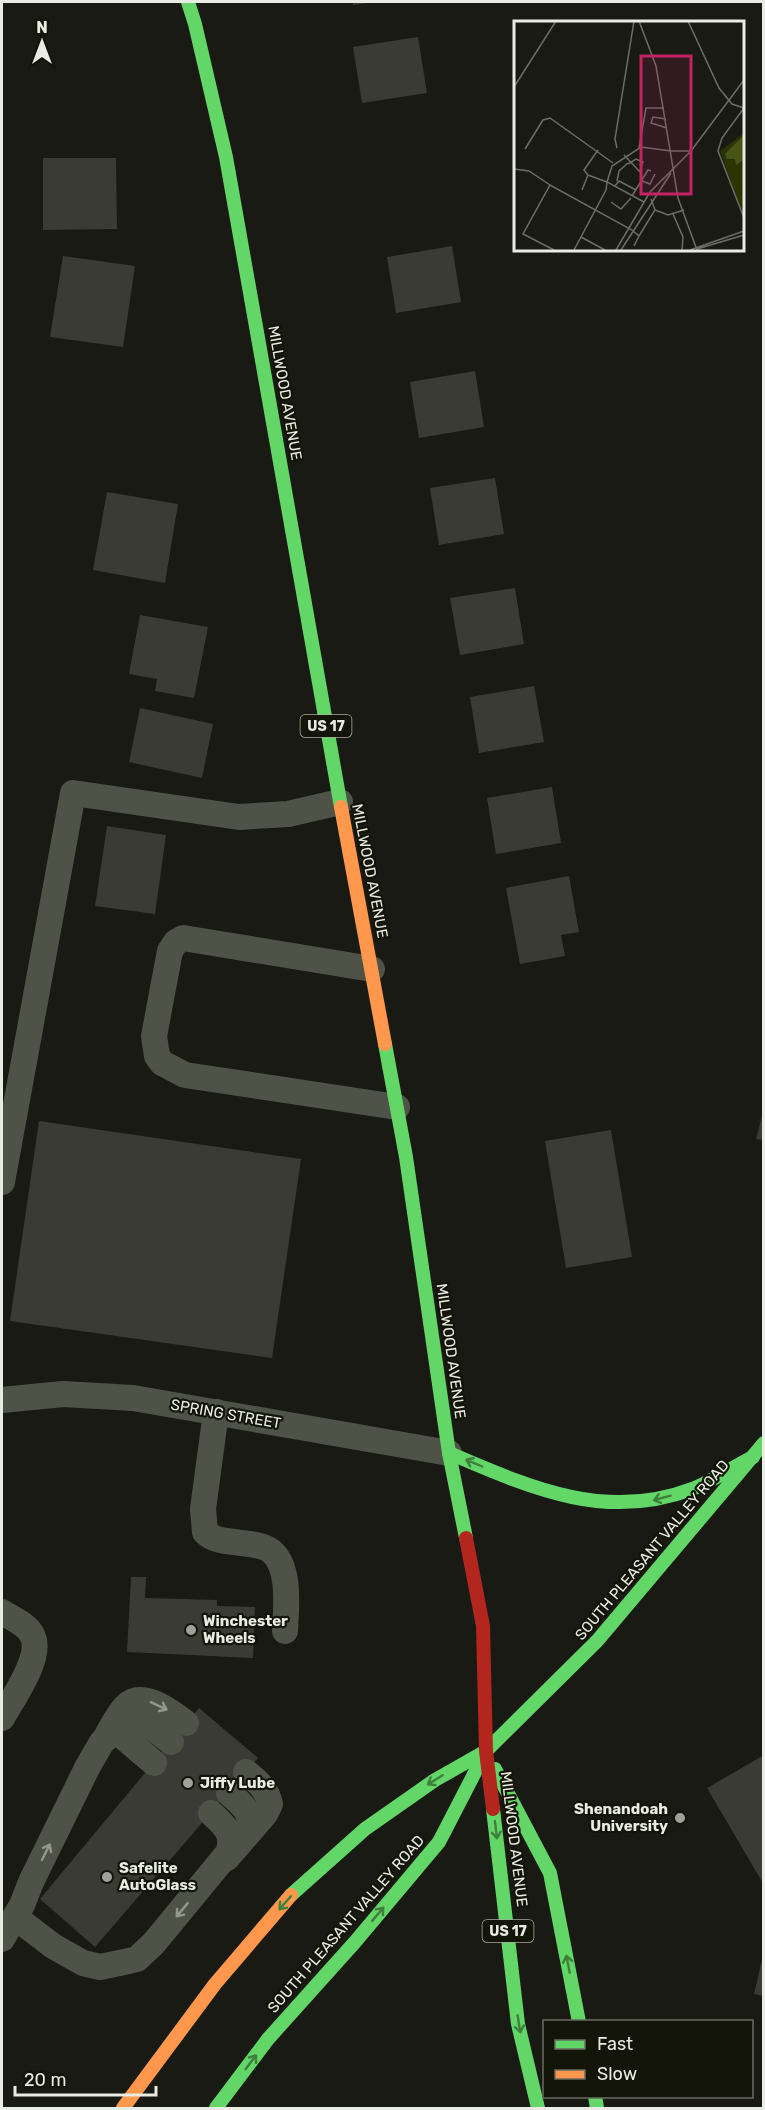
<svg xmlns="http://www.w3.org/2000/svg" width="765" height="2110" viewBox="0 0 765 2110" font-family="Rubik,sans-serif">
  <style>
    .building { fill: #3a3b35 }
    .lines { fill: none; stroke-linecap: round; stroke-linejoin: round }
    .lane { stroke: #4f5247; stroke-width: 26 }
    .fast { stroke: #63d668; stroke-width: 14 }
    .slow { stroke: #ff974d; stroke-width: 14 }
    .jam { stroke: #b3261e; stroke-width: 14 }
    .oneway { stroke: #3f7f3c }
    .oneway2 { stroke: #94978d }
    .poi-dot { fill: #a0a29a; stroke: #121507; stroke-width: 2 }
    .labels { text-anchor: middle; dominant-baseline: central; stroke-width: 4.5; stroke-linejoin: round; paint-order: stroke }
    .shield { fill: #121507; stroke: #a8aca0; stroke-width: 1.5 }
    .shield-label { font-size: 14px; font-weight: bold; fill: #e9ece2 }
    .street-label { font-size: 15px; fill: #e9ece2; stroke: #121507 }
    .poi-label { font-size: 15px; font-weight: bold; fill: #e9ece2; stroke: #121507; text-anchor: start }
    .inset-road { fill: none; stroke: #6c6e66; stroke-width: 1.5 }
    .view { fill: #c42362; fill-opacity: 0.15; stroke: #c42362; stroke-width: 3 }
    .inset-edge { fill: none; stroke: #e9ece2; stroke-width: 3 }
  </style>
  <rect width="100%" height="100%" fill="#191a14"/>
  <g class="building">
    <path d="M 353,2 L 368,2 L 368,3 L 353,5 Z"/>
    <path d="M 418,37 L 427,93 L 362,103 L 353,47 Z"/>
    <path d="M 43,158 L 116,158 L 117,229 L 43,230 Z"/>
    <path d="M 452,246 L 461,302 L 396,313 L 387,257 Z"/>
    <path d="M 63,256 L 135,266 L 123,347 L 50,337 Z"/>
    <path d="M 475,371 L 484,427 L 419,438 L 410,382 Z"/>
    <path d="M 495,478 L 504,534 L 439,545 L 430,488 Z"/>
    <path d="M 107,492 L 178,504 L 165,583 L 93,570 Z"/>
    <path d="M 515,588 L 524,644 L 460,655 L 450,598 Z"/>
    <path d="M 140,615 L 208,627 L 194,698 L 155,691 L 157,679 L 129,674 Z"/>
    <path d="M 534,686 L 544,742 L 479,753 L 470,697 Z"/>
    <path d="M 140,708 L 213,724 L 202,778 L 129,762 Z"/>
    <path d="M 552,787 L 561,843 L 496,854 L 487,798 Z"/>
    <path d="M 107,826 L 166,835 L 155,914 L 95,906 Z"/>
    <path d="M 569,876 L 579,932 L 561,935 L 565,956 L 520,964 L 506,888 Z"/>
    <path d="M 763,1112 L 764,1112 L 764,1140 L 756,1139 Z"/>
    <path d="M 39,1121 L 301,1159 L 272,1358 L 10,1321 Z"/>
    <path d="M 611,1130 L 632,1257 L 566,1268 L 545,1141 Z"/>
    <path d="M 131,1577 L 146,1577 L 145,1598 L 217,1600 L 217,1606 L 255,1607 L 253,1658 L 127,1652 Z"/>
    <path d="M 199,1708 L 258,1758 L 95,1947 L 40,1899 Z"/>
    <path d="M 764,1755 L 764,1885 L 707,1788 Z"/>
    <path d="M 763,1955 L 764,1956 L 764,1996 L 754,1994 Z"/>
  </g>
  <g class="lines">
    <g class="lane">
      <path d="M 372,969 L 183,938 L 176,942 L 170,951 L 154,1036 L 157,1056 L 162,1063 L 185,1075 L 397,1107"/>
      <path d="M 2,1182 L 73,793 L 239,817 L 288,814 L 340,802"/>
      <path d="M 2,1400 L 63,1394 L 133,1398 L 449,1453"/>
      <path d="M 216,1412 L 203,1509 L 205,1532 C 213,1540 224,1541 235,1542 C 246,1544 262,1544 271,1551 C 291,1567 286,1609 285,1631"/>
      <path d="M 2,1612 C 11,1618 27,1624 32,1635 C 44,1656 12,1699 2,1718"/>
      <path d="M 115,1722 C 135,1711 156,1730 171,1742"/>
      <path d="M 105,1739 C 111,1729 117,1715 126,1706 C 143,1689 172,1713 186,1723"/>
      <path d="M 229,1793 C 242,1804 254,1814 249,1832"/>
      <path d="M 227,1858 L 265,1814 L 270,1804 C 267,1789 258,1782 246,1772"/>
      <path d="M 15,1917 L 53,1946 L 83,1963 L 100,1967 L 129,1961 L 137,1959 L 154,1943 L 228,1853 C 235,1834 225,1826 211,1813"/>
      <path d="M 2,1939 L 22,1905 L 31,1882 L 88,1766 L 102,1742 L 110,1735 L 120,1734 L 154,1763"/>
    </g>
    <g class="fast">
      <path d="M 188,2 L 195,24 L 226,157 L 341,807"/>
      <path d="M 385,1044 L 406,1157 L 449,1453 L 466,1538"/>
      <path d="M 449,1453 C 529,1487 605,1522 692,1489 C 713,1481 733,1467 753,1457"/>
      <path d="M 495,1769 L 550,1873 L 579,2022"/>
      <path d="M 493,1809 L 518,2024 L 538,2108"/>
      <path d="M 291,1895 L 365,1829 L 435,1780 L 486,1751 L 597,1641 L 764,1443"/>
      <path d="M 595,2096 L 597,2108"/>
      <path d="M 216,2108 L 268,2039 L 355,1942 L 439,1842 L 486,1751"/>
    </g>
    <g class="slow">
      <path d="M 341,807 L 385,1044"/>
      <path d="M 123,2108 L 215,1984 L 291,1895"/>
    </g>
    <path class="jam" d="M 466,1538 L 483,1626 L 486,1751 L 493,1809"/>
  </g>
  <defs><path id="oneway-shaft" d="M-6 0H5M1.5-3L5.5 0L1.5 3" fill="none" stroke-width="1.6" stroke-linecap="round" stroke-linejoin="round" transform="scale(1.5)"/></defs>
  <g class="oneway">
    <use href="#oneway-shaft" transform="translate(474 1463) rotate(-157)"/>
    <use href="#oneway-shaft" transform="translate(662 1498) rotate(165)"/>
    <use href="#oneway-shaft" transform="translate(435 1780) rotate(148)"/>
    <use href="#oneway-shaft" transform="translate(496 1830) rotate(83)"/>
    <use href="#oneway-shaft" transform="translate(285 1903) rotate(131)"/>
    <use href="#oneway-shaft" transform="translate(378 1914) rotate(-50)"/>
    <use href="#oneway-shaft" transform="translate(568 1964) rotate(-101)"/>
    <use href="#oneway-shaft" transform="translate(519 2024) rotate(81)"/>
    <use href="#oneway-shaft" transform="translate(251 2062) rotate(-53)"/>
  </g>
  <g class="oneway2">
    <use href="#oneway-shaft" transform="translate(159 1706) rotate(25)"/>
    <use href="#oneway-shaft" transform="translate(46 1852) rotate(-63)"/>
    <use href="#oneway-shaft" transform="translate(182 1910) rotate(130)"/>
  </g>
  <g class="poi-dot">
    <circle cx="191" cy="1630" r="6"/>
    <circle cx="188" cy="1783" r="6"/>
    <circle cx="680" cy="1818" r="6"/>
    <circle cx="107" cy="1877" r="6"/>
  </g>
  <g class="labels">
    <g class="shield">
      <rect x="300.5" y="715" width="51" height="22" rx="4.5"/>
      <rect x="482.5" y="1920" width="51" height="22" rx="4.5"/>
    </g>
    <g class="shield-label">
      <text x="326" y="726">US 17</text>
      <text x="508" y="1931">US 17</text>
    </g>
    <g class="street-label">
      <text transform="translate(285 393) rotate(80)">MILLWOOD AVENUE</text>
      <text transform="translate(370 871) rotate(79)">MILLWOOD AVENUE</text>
      <text transform="translate(451 1351) rotate(82)">MILLWOOD AVENUE</text>
      <text transform="translate(226 1414) rotate(10)">SPRING STREET</text>
      <text transform="translate(652 1550) rotate(-50)">SOUTH PLEASANT VALLEY ROAD</text>
      <text transform="translate(514 1839) rotate(83)">MILLWOOD AVENUE</text>
      <text transform="translate(346 1924) rotate(-49)">SOUTH PLEASANT VALLEY ROAD</text>
    </g>
    <g class="poi-label">
      <text x="203" y="1621">Winchester<tspan x="203" dy="17">Wheels</tspan></text>
      <text x="200" y="1783">Jiffy Lube</text>
      <text x="668" y="1809" text-anchor="end">Shenandoah<tspan x="668" dy="17">University</tspan></text>
      <text x="119" y="1868">Safelite<tspan x="119" dy="17">AutoGlass</tspan></text>
    </g>
  </g>
  <g transform="translate(514 21)">
    <rect width="230" height="230" fill="#191a14"/>
    <path d="M 229,113 L 229,195 L 206,130 Z" fill="#2b3403"/>
    <path d="M 229,115 L 229,139 L 222,144 L 221,138 L 213,138 L 211,133 Z" fill="#495419"/>
    <path class="inset-road" d="M 125,0 L 142,45 L 164,177 L 183,229M 174,0 L 205,67 L 218,83 L 230,87M 0,66 L 42,0M 230,87 L 208,117 L 204,130 L 230,197M 152,98 L 139,96 L 137,102 L 153,107M 103,127 L 101,118 L 120,0M 125,127 L 132,87 L 150,87M 11,128 L 29,99 L 36,97 L 99,142M 157,130 L 176,130M 110,134 L 126,151M 114,143 L 122,138 L 129,141 L 126,150M 0,148 L 15,150 L 36,164M 103,160 L 105,150 L 114,142M 128,160 L 136,163 L 141,153M 101,165 L 105,160 L 122,169M 68,169 L 74,154 L 70,149 L 84,129M 118,175 L 134,149 L 137,150M 97,181 L 107,188 L 117,177M 130,181 L 93,161 L 98,145 L 127,126 L 157,130M 141,189 L 154,194 L 170,189M 159,193 L 169,216 L 168,229M 125,215 L 141,189 L 137,178M 67,216 L 91,229M 183,228 L 230,214M 40,229 L 9,213 L 36,164 L 118,209 L 125,215 L 120,225M 60,229 L 92,169 L 93,161 L 74,154M 102,229 L 136,171 L 177,130 L 230,59M 107,229 L 157,152M 176,229 L 230,210"/>
    <path class="view" d="M 127,35 L 177,35 L 177,173 L 127,173 Z"/>
    <rect width="230" height="230" class="inset-edge"/>
  </g>
  <rect width="765" height="2110" fill="none" stroke="#e9ece2" stroke-width="6"/>
  <rect x="543" y="2020" width="210" height="78" fill="#121507" stroke="#686b5f" stroke-width="1.5"/>
  <rect x="555" y="2040" width="30" height="9" fill="#63d668" stroke="#686b5f" stroke-width="1.5"/>
  <text x="597" y="2050" font-size="18" fill="#e9ece2">Fast</text>
  <rect x="555" y="2070" width="30" height="9" fill="#ff974d" stroke="#686b5f" stroke-width="1.5"/>
  <text x="597" y="2080" font-size="18" fill="#e9ece2">Slow</text>
  <g transform="translate(42 42)" stroke="#121507" stroke-width="4.5" paint-order="stroke">
  <path d="M0-4.5L10 22L0 15L-10 22Z" fill="#e9ece2"/>
  <text y="-9" font-size="16" font-weight="bold" text-anchor="middle" fill="#e9ece2">N</text>
  </g>
  <path d="M15 2086v9h141v-9" fill="none" stroke="#e9ece2" stroke-width="3"/>
  <text x="24" y="2086" font-size="18" fill="#e9ece2" stroke="#121507" stroke-width="4.5" paint-order="stroke">20 m</text>
</svg>
